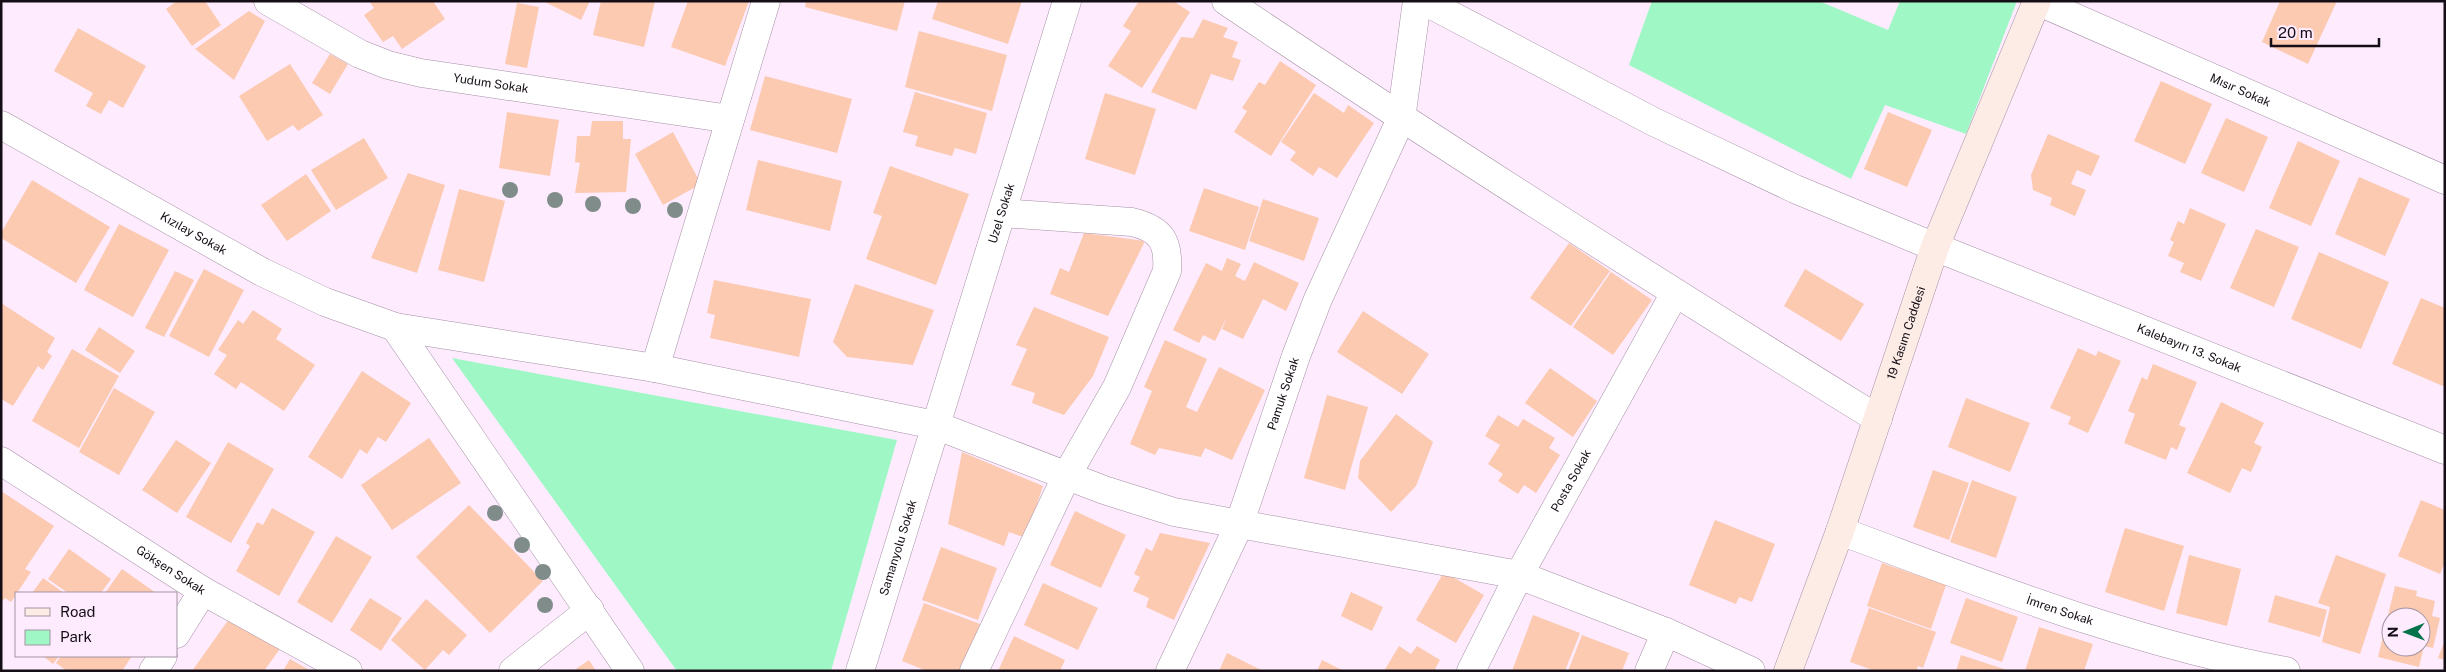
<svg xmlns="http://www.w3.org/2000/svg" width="2446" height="672" viewBox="0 0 2446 672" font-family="'Public Sans',sans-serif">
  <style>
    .green { fill: #a0f7c6 }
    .building { fill: #fcc9b1; fill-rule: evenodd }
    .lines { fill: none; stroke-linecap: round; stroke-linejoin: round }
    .street-casing { stroke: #a590a6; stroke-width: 29 }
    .secondary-casing { stroke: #a590a6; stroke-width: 29 }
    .street { stroke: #fff; stroke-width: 28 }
    .secondary { stroke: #fcece5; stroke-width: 28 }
    .tree { fill: #7f8c89 }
    .labels { text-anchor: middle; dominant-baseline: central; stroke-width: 4.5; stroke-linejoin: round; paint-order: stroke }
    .street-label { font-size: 12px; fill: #160e16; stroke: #feecfe }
  </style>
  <rect width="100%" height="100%" fill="#feecfe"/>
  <g class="green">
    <path d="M 1652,1 L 1819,1 L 1888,30 L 1900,1 L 2017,1 L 1966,134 L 1885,105 L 1851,179 L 1629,65 Z"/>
    <path d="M 452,358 L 897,440 L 831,671 L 677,671 Z"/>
  </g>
  <g class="building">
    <path d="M 177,1 L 205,1 L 221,25 L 192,46 L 166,9 Z"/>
    <path d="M 369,1 L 433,1 L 445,19 L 402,49 L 393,36 L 383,42 L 364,15 L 374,8 Z"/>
    <path d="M 543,1 L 590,1 L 581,20 Z"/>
    <path d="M 601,1 L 655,1 L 644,47 L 593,35 Z"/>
    <path d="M 688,1 L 749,1 L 725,66 L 671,47 Z"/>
    <path d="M 806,1 L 905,1 L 897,31 L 805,7 Z"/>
    <path d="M 938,1 L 1022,1 L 1008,44 L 932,19 Z"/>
    <path d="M 1139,1 L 1173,1 L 1190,12 L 1142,88 L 1108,66 L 1131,31 L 1123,26 Z"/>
    <path d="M 2280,1 L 2337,1 L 2308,64 L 2262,42 Z"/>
    <path d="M 517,3 L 539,7 L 527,68 L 505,64 Z"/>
    <path d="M 249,11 L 265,21 L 234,80 L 195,49 Z"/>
    <path d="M 1203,19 L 1228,28 L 1223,37 L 1238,42 L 1232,57 L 1241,60 L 1233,81 L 1211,74 L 1196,110 L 1151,92 L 1181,37 L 1193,38 Z"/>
    <path d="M 78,28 L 146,66 L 123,108 L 109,100 L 101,114 L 86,106 L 93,93 L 54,71 Z"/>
    <path d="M 919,31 L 1007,55 L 992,111 L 905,87 Z"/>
    <path d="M 330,54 L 348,64 L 330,94 L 312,83 Z"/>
    <path d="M 1280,61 L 1316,85 L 1271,156 L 1234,132 L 1247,111 L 1242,108 L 1259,82 L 1265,85 Z"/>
    <path d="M 290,64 L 323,115 L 298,131 L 293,125 L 267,141 L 239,96 Z"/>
    <path d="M 765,76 L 852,99 L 837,153 L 750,130 Z"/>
    <path d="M 2161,81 L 2212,104 L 2185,164 L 2134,141 Z"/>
    <path d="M 915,92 L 987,113 L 976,154 L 955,148 L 952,156 L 915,146 L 918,136 L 903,132 Z"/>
    <path d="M 1105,93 L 1156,109 L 1135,175 L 1085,159 Z"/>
    <path d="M 1314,93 L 1344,113 L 1348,105 L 1374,123 L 1337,178 L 1319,167 L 1313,176 L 1290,160 L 1296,152 L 1281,142 Z"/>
    <path d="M 507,112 L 559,120 L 550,176 L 499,168 Z"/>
    <path d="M 1888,112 L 1932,130 L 1907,187 L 1864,169 Z"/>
    <path d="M 2226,118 L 2268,137 L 2244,192 L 2201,173 Z"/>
    <path d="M 592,121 L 623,121 L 623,139 L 631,139 L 626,192 L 575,193 L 580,163 L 575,162 L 577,136 L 590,136 Z"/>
    <path d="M 673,132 L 701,184 L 663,205 L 635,154 Z"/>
    <path d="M 2048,134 L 2100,156 L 2091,176 L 2077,170 L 2071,184 L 2086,190 L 2075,216 L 2050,205 L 2052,198 L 2033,190 L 2031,175 Z"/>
    <path d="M 364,138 L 388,178 L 336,210 L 311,170 Z"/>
    <path d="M 2298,141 L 2340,161 L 2311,226 L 2269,208 Z"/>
    <path d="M 758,160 L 842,181 L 830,231 L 746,210 Z"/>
    <path d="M 890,166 L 969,194 L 936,285 L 866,259 L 882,216 L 873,213 Z"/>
    <path d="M 408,173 L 445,185 L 417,273 L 371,258 Z"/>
    <path d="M 306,174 L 331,211 L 287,241 L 261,205 Z"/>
    <path d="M 2359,177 L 2410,199 L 2385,256 L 2335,234 Z"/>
    <path d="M 32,180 L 110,227 L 76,283 L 1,238 L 1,233 Z"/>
    <path d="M 1204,188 L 1259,207 L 1245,250 L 1189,231 Z"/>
    <path d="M 459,189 L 505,201 L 484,282 L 438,270 Z"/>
    <path d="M 1263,199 L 1319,218 L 1304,261 L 1249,241 Z"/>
    <path d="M 2190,208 L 2226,224 L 2201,281 L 2180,272 L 2184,263 L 2168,256 L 2174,242 L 2170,240 L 2178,221 L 2184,224 Z"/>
    <path d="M 119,224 L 169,250 L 133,317 L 84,290 Z"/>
    <path d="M 2256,229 L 2299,247 L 2274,307 L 2230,288 Z"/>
    <path d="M 1084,233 L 1145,241 L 1108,316 L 1050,294 L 1060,268 L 1069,272 Z"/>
    <path d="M 1569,243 L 1610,271 L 1571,326 L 1530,298 Z"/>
    <path d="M 2319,252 L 2389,282 L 2361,349 L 2291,319 Z"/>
    <path d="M 1227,258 L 1241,264 L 1235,276 L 1245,281 L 1254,262 L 1299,283 L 1286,311 L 1263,299 L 1243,339 L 1222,329 L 1228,315 L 1215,341 L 1203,335 L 1199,343 L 1173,330 L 1206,263 L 1222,271 Z"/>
    <path d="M 204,269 L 244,290 L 209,357 L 169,336 Z"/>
    <path d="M 1805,269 L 1864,304 L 1841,341 L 1784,306 Z"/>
    <path d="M 175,271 L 194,280 L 164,337 L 145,328 Z"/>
    <path d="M 1611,272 L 1652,300 L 1613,355 L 1573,327 Z"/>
    <path d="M 714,280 L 811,299 L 799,357 L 710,338 L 715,315 L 707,313 Z"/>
    <path d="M 855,284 L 934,310 L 913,365 L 847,357 L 833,342 Z"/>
    <path d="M 2421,298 L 2445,308 L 2445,387 L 2392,364 Z"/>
    <path d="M 1,303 L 55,338 L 47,352 L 52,356 L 43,370 L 38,366 L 13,406 L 1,399 Z"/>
    <path d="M 1034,307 L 1109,337 L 1093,376 L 1064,415 L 1032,403 L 1035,393 L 1011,385 L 1027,349 L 1016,345 Z"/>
    <path d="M 253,310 L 282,329 L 276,339 L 315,365 L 284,411 L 241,382 L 236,389 L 214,374 L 227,355 L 218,350 L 238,320 L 243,324 Z"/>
    <path d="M 1363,311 L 1429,354 L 1402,394 L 1337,352 Z"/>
    <path d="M 99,327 L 135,351 L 120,373 L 85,350 Z"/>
    <path d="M 1165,340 L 1207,359 L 1186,407 L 1197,412 L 1219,367 L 1265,390 L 1232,460 L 1205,448 L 1201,457 L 1159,448 L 1155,455 L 1130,444 L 1152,391 L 1144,387 Z"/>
    <path d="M 2078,348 L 2096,356 L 2098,351 L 2121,361 L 2088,433 L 2068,424 L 2071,417 L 2050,408 Z"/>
    <path d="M 72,349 L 119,376 L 79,448 L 32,421 Z"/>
    <path d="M 2153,364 L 2197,382 L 2179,425 L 2186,428 L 2177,450 L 2171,447 L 2166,460 L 2124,443 L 2135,414 L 2128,411 L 2142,377 L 2147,380 Z"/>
    <path d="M 1550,368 L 1597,401 L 1573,437 L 1525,403 Z"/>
    <path d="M 362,371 L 411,403 L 386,442 L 378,437 L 367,454 L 360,449 L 342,479 L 308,457 Z"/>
    <path d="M 114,388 L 155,412 L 119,475 L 79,452 Z"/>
    <path d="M 1327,395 L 1368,407 L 1345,490 L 1304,478 Z"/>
    <path d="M 1966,398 L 2030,423 L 2010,472 L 1948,447 Z"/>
    <path d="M 2221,402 L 2264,423 L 2254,443 L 2262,447 L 2251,472 L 2242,468 L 2230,493 L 2187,473 Z"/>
    <path d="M 1396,414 L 1433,442 L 1416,486 L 1391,512 L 1358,478 L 1360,461 Z"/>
    <path d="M 1498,415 L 1518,427 L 1523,419 L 1555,438 L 1549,448 L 1560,455 L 1536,493 L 1524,485 L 1518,494 L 1498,481 L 1503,474 L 1488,464 L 1500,445 L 1485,436 Z"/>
    <path d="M 429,438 L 461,483 L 392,530 L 361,485 Z"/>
    <path d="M 176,440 L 211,463 L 177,513 L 142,490 Z"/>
    <path d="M 228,442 L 274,469 L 231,543 L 186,517 Z"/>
    <path d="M 962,452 L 1043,486 L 1026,538 L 1009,532 L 1004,546 L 948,524 Z"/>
    <path d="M 1933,470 L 1969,483 L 1949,540 L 1913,527 Z"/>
    <path d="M 1972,480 L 2017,497 L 1996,558 L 1950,542 Z"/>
    <path d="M 1,491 L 54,526 L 25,569 L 31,572 L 11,602 L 5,598 L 1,603 Z"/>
    <path d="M 2421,500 L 2445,510 L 2445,562 L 2440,574 L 2398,556 Z"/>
    <path d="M 469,505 L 543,581 L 490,633 L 416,557 Z"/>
    <path d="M 272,508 L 315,532 L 279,596 L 236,571 L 250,546 L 246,543 L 257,522 L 263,525 Z"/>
    <path d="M 1075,511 L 1126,535 L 1101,588 L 1050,565 Z"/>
    <path d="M 1715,520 L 1775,544 L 1752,602 L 1739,597 L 1736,604 L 1689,585 Z"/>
    <path d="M 2125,528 L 2184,546 L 2164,611 L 2105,592 Z"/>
    <path d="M 1160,533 L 1210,543 L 1174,620 L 1146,607 L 1149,598 L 1133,591 L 1140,577 L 1134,574 L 1146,548 L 1152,551 Z"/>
    <path d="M 336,536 L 372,557 L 332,623 L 297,602 Z"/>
    <path d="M 941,547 L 997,568 L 978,620 L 922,600 Z"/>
    <path d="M 69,549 L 111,579 L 101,593 L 68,593 L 48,579 Z"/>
    <path d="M 2189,555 L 2241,569 L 2227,626 L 2176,613 Z"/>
    <path d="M 2336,555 L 2386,574 L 2360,654 L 2322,642 L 2330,607 L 2318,603 Z"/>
    <path d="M 1882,563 L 1946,585 L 1931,629 L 1867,606 Z"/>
    <path d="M 122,569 L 156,593 L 105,593 Z"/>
    <path d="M 1444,572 L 1484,595 L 1456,643 L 1416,620 Z"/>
    <path d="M 43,578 L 64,593 L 32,593 Z"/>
    <path d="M 1043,583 L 1098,608 L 1078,650 L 1024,625 Z"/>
    <path d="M 2395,586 L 2417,591 L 2416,596 L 2435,601 L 2432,616 L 2440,618 L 2433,648 L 2424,646 L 2419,667 L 2378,657 ZM 2391,617 L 2421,617 L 2421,647 L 2391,647 Z"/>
    <path d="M 1351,592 L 1383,607 L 1372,631 L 1341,616 Z"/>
    <path d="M 2275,595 L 2327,610 L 2320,637 L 2268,622 Z"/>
    <path d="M 370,598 L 402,618 L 381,651 L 350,630 Z"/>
    <path d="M 1966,598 L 2018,617 L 2002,662 L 1950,643 Z"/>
    <path d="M 426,599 L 467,635 L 449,655 L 443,650 L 425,670 L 391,640 Z"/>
    <path d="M 924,603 L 980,624 L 962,671 L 927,671 L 902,661 Z"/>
    <path d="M 1869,608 L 1936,632 L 1923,668 L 1918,666 L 1916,671 L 1875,671 L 1850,662 Z"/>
    <path d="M 234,612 L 282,646 L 264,671 L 192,671 Z"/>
    <path d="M 1533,615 L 1580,633 L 1565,671 L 1512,671 Z"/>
    <path d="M 2039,627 L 2093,644 L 2084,671 L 2025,671 Z"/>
    <path d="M 1582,635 L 1629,653 L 1622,671 L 1568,671 Z"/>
    <path d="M 1014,636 L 1065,660 L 1060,671 L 998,671 Z"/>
    <path d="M 2445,640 L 2445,660 L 2438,658 Z"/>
    <path d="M 1399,646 L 1411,654 L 1417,646 L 1440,660 L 1435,669 L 1438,671 L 1384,671 Z"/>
    <path d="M 1227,653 L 1263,671 L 1219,671 Z"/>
    <path d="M 1961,655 L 2004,669 L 2003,671 L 1956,671 Z"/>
    <path d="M 43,656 L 59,656 L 53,664 Z"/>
    <path d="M 61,656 L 132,656 L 122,671 L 67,671 L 56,663 Z"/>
    <path d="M 290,659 L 311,671 L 283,671 Z"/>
    <path d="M 589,660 L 596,671 L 573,671 Z"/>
    <path d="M 1322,660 L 1344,671 L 1317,671 Z"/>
  </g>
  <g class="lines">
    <g class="street-casing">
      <g id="street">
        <path id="s1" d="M 268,1 L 360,54 L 388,65 L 421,73 L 730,119"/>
        <path d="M 1226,1 C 1440,145 1658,283 1878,419"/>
        <path id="s2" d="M 1424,1 L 1654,122 L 1795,189 L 1935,247 L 2445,450"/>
        <path id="s3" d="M 2037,1 L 2445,180"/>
        <path id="s4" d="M 1,125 L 262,272 L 325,302 L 395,327 L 655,368 L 935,425 L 1104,490 L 1174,512 L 1519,575 L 1666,632 L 1751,671"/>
        <path d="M 395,327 L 630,671"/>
        <path d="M 655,368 L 766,1"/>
        <path id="s5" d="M 1,461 L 203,591 L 348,671"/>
        <path id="s6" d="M 1840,531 C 1987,585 2131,643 2286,671"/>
        <path d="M 176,634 L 203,591"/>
        <path d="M 153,671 L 163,656"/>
        <path d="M 513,671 L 590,610"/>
        <path id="s7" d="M 860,671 L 1067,1"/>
        <path d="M 974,671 L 1067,475 L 1117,387 L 1167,271 C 1169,241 1161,229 1132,222 L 1002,213"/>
        <path id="s8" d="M 1170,671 L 1239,525 L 1296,356 L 1318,299 L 1401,119 L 1417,1"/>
        <path id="s9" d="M 1471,671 L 1519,575 L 1675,293"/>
        <path d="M 1649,671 L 1666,632"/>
      </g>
    </g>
    <g class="secondary-casing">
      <g id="secondary">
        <path id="s10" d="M 1788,671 L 1840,531 L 1935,247 L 2037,1"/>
      </g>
    </g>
    <use href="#street" class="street"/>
    <use href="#secondary" class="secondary"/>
  </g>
  <g class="tree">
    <circle cx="510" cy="190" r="8"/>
    <circle cx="555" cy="200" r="8"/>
    <circle cx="593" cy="204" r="8"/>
    <circle cx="633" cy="206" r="8"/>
    <circle cx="675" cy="210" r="8"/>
    <circle cx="495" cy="513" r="8"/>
    <circle cx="522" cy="545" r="8"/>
    <circle cx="543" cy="572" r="8"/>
    <circle cx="545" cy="605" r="8"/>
  </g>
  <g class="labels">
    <g class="street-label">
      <text stroke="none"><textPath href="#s1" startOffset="241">Yudum Sokak</textPath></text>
      <text stroke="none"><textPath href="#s3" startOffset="222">Mısır Sokak</textPath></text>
      <text stroke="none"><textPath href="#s7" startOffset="479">Uzel Sokak</textPath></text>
      <text stroke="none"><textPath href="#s4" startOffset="221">Kızılay Sokak</textPath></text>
      <text stroke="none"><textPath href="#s10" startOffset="358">19 Kasım Caddesi</textPath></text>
      <text stroke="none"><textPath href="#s2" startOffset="841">Kalebayırı 13. Sokak</textPath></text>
      <text stroke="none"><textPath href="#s8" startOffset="300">Pamuk Sokak</textPath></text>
      <text stroke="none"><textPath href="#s9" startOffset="215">Posta Sokak</textPath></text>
      <text stroke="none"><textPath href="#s7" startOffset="129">Samanyolu Sokak</textPath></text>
      <text stroke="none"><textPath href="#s5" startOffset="202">Gökşen Sokak</textPath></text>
      <text stroke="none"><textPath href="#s6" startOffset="234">İmren Sokak</textPath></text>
    </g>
  </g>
  <rect width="2446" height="672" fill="none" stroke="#160e16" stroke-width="5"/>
  <rect x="15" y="592" width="162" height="65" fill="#feecfe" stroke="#a193a1"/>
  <rect x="25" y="608" width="25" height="8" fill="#fcece5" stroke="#a193a1"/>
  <text x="60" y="617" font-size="15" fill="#160e16">Road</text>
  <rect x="25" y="630" width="25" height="15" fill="#a0f7c6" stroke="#a193a1"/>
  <text x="60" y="642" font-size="15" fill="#160e16">Park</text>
  <g transform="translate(2406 632) rotate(269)"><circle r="24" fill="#feecfe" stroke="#a193a1"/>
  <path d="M0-4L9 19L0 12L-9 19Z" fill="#04734c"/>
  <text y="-8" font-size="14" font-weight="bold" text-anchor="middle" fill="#160e16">N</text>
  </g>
  <path d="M2271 38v8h108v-8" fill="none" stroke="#160e16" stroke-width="2.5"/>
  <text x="2278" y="38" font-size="15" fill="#160e16" stroke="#feecfe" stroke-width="4" paint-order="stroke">20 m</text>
</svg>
